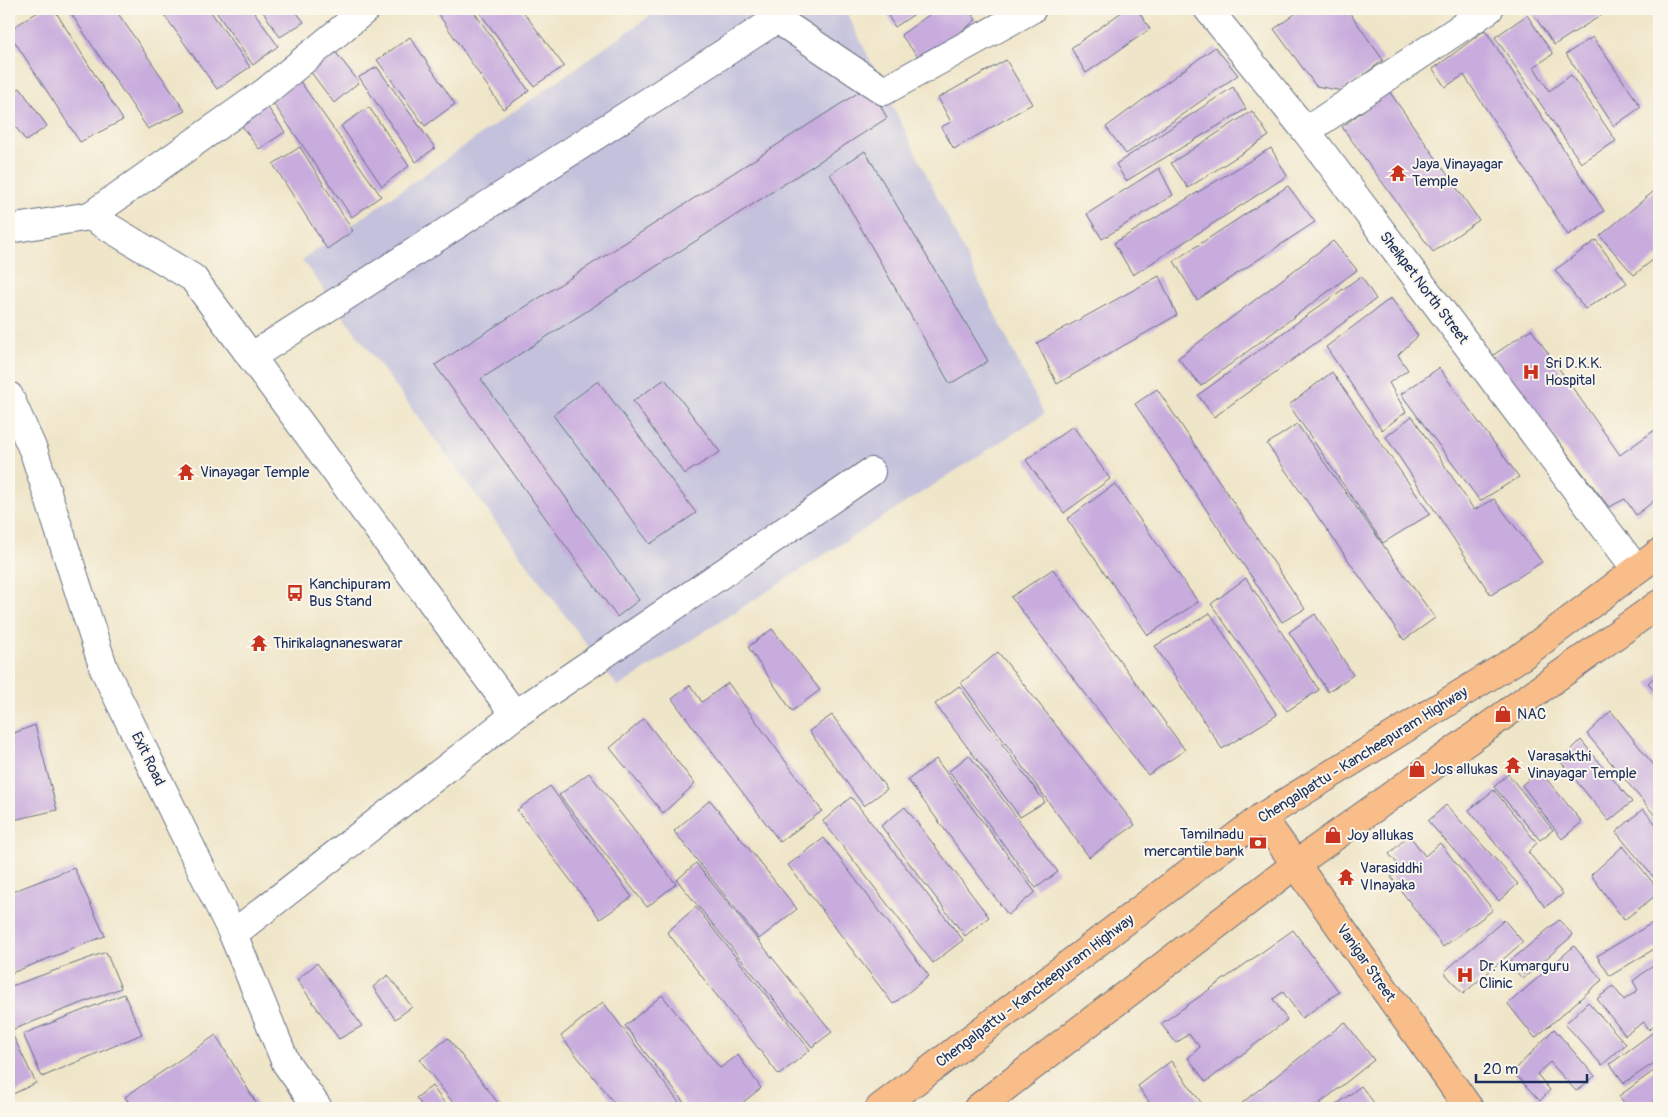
<svg xmlns="http://www.w3.org/2000/svg" width="1668" height="1117" viewBox="0 0 1668 1117" font-family="Pangolin,sans-serif">
  <style>
    .industrial { fill: #c3c1db }
    .building { fill: #c8acdd }
    .lines { fill: none; stroke-linecap: round; stroke-linejoin: round }
    .minor-casing { stroke: #656f83; stroke-width: 30 }
    .major-casing { stroke: #656f83; stroke-width: 30 }
    .highway-casing { stroke: #656f83; stroke-width: 30 }
    .minor { stroke: #fff; stroke-width: 28 }
    .major { stroke: #f8bd88; stroke-width: 28 }
    .highway { stroke: #f8bd88; stroke-width: 28 }
    .labels { text-anchor: middle; dominant-baseline: central; stroke-width: 4; stroke-linejoin: round; paint-order: stroke }
    .poi-label { font-size: 15px; fill: #1b2f5e; stroke: #fbf7ec; text-anchor: start }
    .street-label { font-size: 15px; fill: #1b2f5e; stroke: #fbf7ec }
  </style>
  <rect width="100%" height="100%" fill="#fbf7ec"/>
  <filter id="ink" filterUnits="userSpaceOnUse"><feTurbulence type="fractalNoise" baseFrequency=".02" numOctaves="2"/><feDisplacementMap in="SourceGraphic" scale="10" xChannelSelector="R" yChannelSelector="G"/><feConvolveMatrix kernelMatrix="1 2 1 2 8 2 1 2 1" color-interpolation-filters="sRGB"/></filter>
  <filter id="wash" filterUnits="userSpaceOnUse"><feTurbulence type="fractalNoise" baseFrequency=".0096" numOctaves="4" result="noise"/><feDisplacementMap in="SourceGraphic" scale="20" xChannelSelector="R" yChannelSelector="G"/><feGaussianBlur stdDeviation="1.12" result="paint"/><feColorMatrix in="noise" values="0 0 0 0 0 0 0 0 0 0 0 0 0 0 0 0 0 1.4 0 .05"/><feComposite in="paint" operator="in"/></filter>
  <g filter="url(#wash)">
    <rect width="100%" height="100%" fill="#efe5c8"/>
    <path class="industrial" d="M 660,9 L 845,9 L 1044,414 L 618,687 L 302,260 Z"/>
    <g id="blocks">
      <g class="building">
        <path d="M 43,9 L 54,9 L 123,120 L 80,142 L 9,33 L 9,30 Z"/>
        <path d="M 68,9 L 115,9 L 185,111 L 148,129 Z"/>
        <path d="M 160,9 L 209,9 L 250,67 L 217,89 Z"/>
        <path d="M 214,9 L 252,9 L 278,46 L 253,65 Z"/>
        <path d="M 261,9 L 294,9 L 304,22 L 280,37 Z"/>
        <path d="M 435,9 L 472,9 L 529,91 L 503,109 Z"/>
        <path d="M 477,9 L 521,9 L 564,66 L 534,86 Z"/>
        <path d="M 884,9 L 922,9 L 895,27 Z"/>
        <path d="M 937,9 L 968,9 L 976,20 L 922,62 L 901,35 Z"/>
        <path d="M 1126,9 L 1137,9 L 1150,29 L 1086,73 L 1071,48 Z"/>
        <path d="M 1302,9 L 1347,9 L 1383,60 L 1343,91 L 1316,86 L 1274,29 Z"/>
        <path d="M 1534,9 L 1607,9 L 1608,11 L 1554,45 L 1531,11 Z"/>
        <path d="M 1527,15 L 1553,54 L 1534,67 L 1549,91 L 1571,75 L 1616,141 L 1581,163 L 1495,37 Z"/>
        <path d="M 1485,30 L 1604,211 L 1568,235 L 1464,75 L 1445,87 L 1433,69 Z"/>
        <path d="M 410,37 L 455,104 L 425,126 L 377,60 Z"/>
        <path d="M 1593,37 L 1641,107 L 1614,126 L 1566,54 Z"/>
        <path d="M 330,45 L 359,82 L 334,103 L 304,63 Z"/>
        <path d="M 1215,47 L 1238,75 L 1126,154 L 1106,127 Z"/>
        <path d="M 1006,60 L 1032,104 L 954,149 L 941,127 L 951,122 L 938,98 Z"/>
        <path d="M 377,67 L 435,148 L 416,162 L 359,77 Z"/>
        <path d="M 299,80 L 381,196 L 352,217 L 271,100 Z"/>
        <path d="M 870,85 L 887,118 L 481,379 L 639,600 L 617,617 L 435,365 Z"/>
        <path d="M 1233,87 L 1246,109 L 1126,181 L 1116,164 Z"/>
        <path d="M 20,88 L 47,126 L 26,141 L 9,118 L 9,95 Z"/>
        <path d="M 1389,91 L 1479,220 L 1433,252 L 1342,127 Z"/>
        <path d="M 264,102 L 285,132 L 259,149 L 238,121 Z"/>
        <path d="M 369,107 L 409,166 L 382,186 L 341,126 Z"/>
        <path d="M 1252,111 L 1269,136 L 1188,188 L 1171,163 Z"/>
        <path d="M 300,147 L 353,231 L 327,249 L 273,164 Z"/>
        <path d="M 1271,148 L 1287,176 L 1133,275 L 1114,243 Z"/>
        <path d="M 865,151 L 988,361 L 950,384 L 830,174 Z"/>
        <path d="M 1159,168 L 1173,195 L 1102,239 L 1087,214 Z"/>
        <path d="M 1288,186 L 1315,222 L 1197,300 L 1174,261 Z"/>
        <path d="M 1659,187 L 1659,255 L 1634,275 L 1600,236 Z"/>
        <path d="M 1596,240 L 1627,283 L 1585,309 L 1555,270 Z"/>
        <path d="M 1333,241 L 1357,270 L 1201,386 L 1178,358 Z"/>
        <path d="M 1159,276 L 1177,315 L 1057,384 L 1037,343 Z"/>
        <path d="M 1361,276 L 1376,299 L 1214,417 L 1198,395 Z"/>
        <path d="M 1391,298 L 1418,336 L 1398,355 L 1408,370 L 1389,383 L 1406,412 L 1382,430 L 1326,347 Z"/>
        <path d="M 1531,329 L 1620,455 L 1659,427 L 1659,497 L 1636,515 L 1625,499 L 1609,507 L 1492,356 Z"/>
        <path d="M 1439,368 L 1519,477 L 1480,501 L 1401,394 Z"/>
        <path d="M 1332,372 L 1430,514 L 1383,543 L 1289,405 Z"/>
        <path d="M 665,379 L 720,452 L 684,474 L 633,401 Z"/>
        <path d="M 598,381 L 696,513 L 650,544 L 553,415 Z"/>
        <path d="M 1157,389 L 1305,609 L 1282,622 L 1135,404 Z"/>
        <path d="M 1412,416 L 1474,510 L 1494,499 L 1542,562 L 1491,595 L 1386,437 Z"/>
        <path d="M 1297,424 L 1435,618 L 1404,640 L 1267,444 Z"/>
        <path d="M 1073,426 L 1110,479 L 1064,513 L 1026,460 Z"/>
        <path d="M 1115,484 L 1198,602 L 1148,635 L 1067,519 Z"/>
        <path d="M 1053,569 L 1185,750 L 1148,775 L 1011,597 Z"/>
        <path d="M 1246,578 L 1319,690 L 1287,711 L 1211,604 Z"/>
        <path d="M 1210,613 L 1277,715 L 1222,749 L 1155,646 Z"/>
        <path d="M 1315,614 L 1353,675 L 1328,692 L 1289,632 Z"/>
        <path d="M 772,629 L 820,690 L 792,711 L 748,647 Z"/>
        <path d="M 998,652 L 1135,825 L 1089,857 L 961,683 Z"/>
        <path d="M 1659,673 L 1659,697 L 1648,683 Z"/>
        <path d="M 728,683 L 822,811 L 780,842 L 672,699 L 690,685 L 702,702 Z"/>
        <path d="M 959,686 L 1045,802 L 1020,817 L 935,704 Z"/>
        <path d="M 1611,711 L 1659,772 L 1659,816 L 1657,818 L 1587,734 Z"/>
        <path d="M 832,715 L 887,789 L 864,806 L 809,731 Z"/>
        <path d="M 644,719 L 695,784 L 663,813 L 610,748 Z"/>
        <path d="M 35,725 L 57,810 L 9,821 L 9,735 Z"/>
        <path d="M 1581,740 L 1632,802 L 1609,821 L 1560,761 Z"/>
        <path d="M 969,755 L 1058,872 L 1036,888 L 949,771 Z"/>
        <path d="M 936,759 L 1035,892 L 1008,915 L 908,780 Z"/>
        <path d="M 1539,770 L 1582,822 L 1562,839 L 1522,785 Z"/>
        <path d="M 589,773 L 676,884 L 647,907 L 559,795 Z"/>
        <path d="M 1508,774 L 1553,830 L 1540,840 L 1494,787 Z"/>
        <path d="M 550,786 L 632,897 L 600,919 L 517,810 Z"/>
        <path d="M 1494,790 L 1537,843 L 1528,852 L 1563,894 L 1545,907 L 1469,810 Z"/>
        <path d="M 851,797 L 963,940 L 933,963 L 823,821 Z"/>
        <path d="M 710,800 L 797,909 L 759,939 L 674,831 Z"/>
        <path d="M 1446,805 L 1518,884 L 1499,901 L 1428,821 Z"/>
        <path d="M 905,807 L 989,917 L 965,936 L 881,826 Z"/>
        <path d="M 1643,809 L 1659,828 L 1659,884 L 1616,832 Z"/>
        <path d="M 1409,835 L 1425,856 L 1440,843 L 1493,910 L 1443,947 L 1391,877 L 1401,868 L 1389,854 Z"/>
        <path d="M 824,838 L 929,976 L 893,1004 L 788,865 Z"/>
        <path d="M 1623,846 L 1659,890 L 1659,893 L 1624,920 L 1591,875 Z"/>
        <path d="M 696,863 L 832,1032 L 812,1047 L 677,880 Z"/>
        <path d="M 74,868 L 105,936 L 9,974 L 9,893 Z"/>
        <path d="M 696,907 L 810,1050 L 779,1075 L 667,932 Z"/>
        <path d="M 1659,919 L 1659,946 L 1610,976 L 1597,956 Z"/>
        <path d="M 1504,920 L 1523,942 L 1463,994 L 1444,972 Z"/>
        <path d="M 1559,920 L 1573,935 L 1523,979 L 1508,963 Z"/>
        <path d="M 1293,930 L 1339,992 L 1302,1018 L 1283,992 L 1273,999 L 1287,1020 L 1206,1082 L 1188,1058 L 1200,1047 L 1189,1034 L 1176,1043 L 1161,1024 Z"/>
        <path d="M 1574,946 L 1602,980 L 1535,1038 L 1508,1004 Z"/>
        <path d="M 106,952 L 121,988 L 9,1031 L 9,987 Z"/>
        <path d="M 317,963 L 362,1026 L 339,1039 L 297,980 Z"/>
        <path d="M 1656,963 L 1659,967 L 1659,1022 L 1649,1030 L 1644,1022 L 1625,1035 L 1597,999 L 1613,986 L 1624,1000 L 1638,990 L 1633,981 Z"/>
        <path d="M 388,975 L 412,1007 L 395,1019 L 373,987 Z"/>
        <path d="M 124,994 L 142,1034 L 42,1077 L 23,1034 Z"/>
        <path d="M 662,995 L 720,1068 L 738,1055 L 761,1088 L 736,1108 L 688,1108 L 625,1026 Z"/>
        <path d="M 603,1002 L 683,1108 L 618,1108 L 561,1036 Z"/>
        <path d="M 1588,1002 L 1626,1044 L 1602,1065 L 1565,1024 Z"/>
        <path d="M 1345,1022 L 1374,1060 L 1314,1108 L 1247,1108 L 1242,1103 Z"/>
        <path d="M 1659,1028 L 1659,1060 L 1624,1083 L 1610,1064 Z"/>
        <path d="M 1554,1029 L 1595,1076 L 1576,1091 L 1550,1062 L 1537,1074 L 1550,1090 L 1540,1101 L 1513,1072 Z"/>
        <path d="M 216,1035 L 259,1108 L 133,1108 L 125,1097 Z"/>
        <path d="M 13,1036 L 36,1083 L 9,1096 L 9,1038 Z"/>
        <path d="M 448,1038 L 502,1108 L 457,1108 L 420,1060 Z"/>
        <path d="M 1171,1061 L 1205,1108 L 1153,1108 L 1138,1086 Z"/>
        <path d="M 1659,1067 L 1659,1097 L 1644,1108 L 1628,1108 L 1619,1096 Z"/>
        <path d="M 432,1086 L 448,1108 L 424,1108 L 416,1098 Z"/>
        <path d="M 1361,1086 L 1378,1108 L 1332,1108 Z"/>
      </g>
    </g>
  </g>
  <g filter="url(#ink)">
    <use href="#blocks" fill-opacity="0" stroke="#656f83" stroke-width="1"/>
    <g class="lines">
      <g class="minor-casing">
        <g id="minor">
          <path d="M 1208,9 L 1306,131 L 1636,569"/>
          <path d="M 1306,131 L 1489,9"/>
          <path d="M 90,216 L 264,93 L 366,9"/>
          <path d="M 9,229 L 90,216 L 193,278 L 515,715"/>
          <path d="M 251,357 L 777,19 L 884,91 L 1032,9"/>
          <path d="M 9,396 L 34,452 L 104,669 L 233,934 L 286,1063 L 318,1108"/>
          <path d="M 233,934 L 515,715 L 871,472"/>
        </g>
      </g>
      <g class="major-casing">
        <path id="major" d="M 1262,817 L 1469,1108"/>
      </g>
      <g class="highway-casing">
        <g id="highway">
          <path d="M 880,1108 L 1262,817 L 1522,656 L 1659,553"/>
          <path d="M 978,1108 L 1296,864 L 1659,604"/>
        </g>
      </g>
      <use href="#minor" class="minor"/>
      <use href="#major" class="major"/>
      <use href="#highway" class="highway"/>
    </g>
  </g>
  <defs>
    <g id="temple-bare" transform="scale(1.35)"><path d="M0-6L5-2H3V0L6.5 2.5H4V6H1.5V3h-3V6H-4V2.5H-6.5L-3 0V-2H-5Z" fill="#c8321e" stroke="#fbf7ec" stroke-width="2.5" paint-order="stroke"/></g>
    <g id="hospital-bare" transform="scale(1.35)"><path d="M-5-5h3v3.5h4V-5h3V5h-3V1.5h-4V5h-3Z" fill="#c8321e" stroke="#fbf7ec" stroke-width="2.5" paint-order="stroke"/></g>
    <g id="bus-bare" transform="scale(1.35)"><path d="M-5-6H5V4H4V6H2V4H-2V6H-4V4H-5ZM-3.5-4V0h7V-4ZM-3.5 1.2v1.5H-2V1.2ZM2 1.2v1.5H3.5V1.2Z" fill="#c8321e" stroke="#fbf7ec" stroke-width="2.5" paint-order="stroke"/></g>
    <g id="shop-bare" transform="scale(1.35)"><path d="M-5-2.5h2.3a2.7 3.5 0 0 1 5.4 0H5L5.5 6h-11ZM-1.5-2.5h3a1.5 2.3 0 0 0-3 0Z" fill="#c8321e" stroke="#fbf7ec" stroke-width="2.5" paint-order="stroke"/></g>
    <g id="bank-bare" transform="scale(1.35)"><path d="M-6-4H6V4H-6ZM0-2.3a2.3 2.3 0 1 0 0 4.6a2.3 2.3 0 1 0 0-4.6Z" fill="#c8321e" stroke="#fbf7ec" stroke-width="2.5" paint-order="stroke"/></g>
  </defs>
  <g fill-rule="evenodd">
    <use href="#temple-bare" x="1398" y="173"/>
    <use href="#hospital-bare" x="1531" y="372"/>
    <use href="#temple-bare" x="186" y="472"/>
    <use href="#bus-bare" x="295" y="593"/>
    <use href="#temple-bare" x="259" y="643"/>
    <use href="#shop-bare" x="1503" y="714"/>
    <use href="#temple-bare" x="1513" y="765"/>
    <use href="#shop-bare" x="1417" y="769"/>
    <use href="#shop-bare" x="1333" y="835"/>
    <use href="#bank-bare" x="1258" y="843"/>
    <use href="#temple-bare" x="1346" y="877"/>
    <use href="#hospital-bare" x="1465" y="975"/>
  </g>
  <g class="labels">
    <g class="poi-label">
      <text x="1412" y="164">Jaya Vinayagar<tspan x="1412" dy="17">Temple</tspan></text>
      <text x="1545" y="363">Sri D.K.K.<tspan x="1545" dy="17">Hospital</tspan></text>
      <text x="200" y="472">Vinayagar Temple</text>
      <text x="309" y="584">Kanchipuram<tspan x="309" dy="17">Bus Stand</tspan></text>
      <text x="273" y="643">Thirikalagnaneswarar</text>
      <text x="1517" y="714">NAC</text>
      <text x="1527" y="756">Varasakthi<tspan x="1527" dy="17">Vinayagar Temple</tspan></text>
      <text x="1431" y="769">Jos allukas</text>
      <text x="1244" y="834" text-anchor="end">Tamilnadu<tspan x="1244" dy="17">mercantile bank</tspan></text>
      <text x="1347" y="835">Joy allukas</text>
      <text x="1360" y="868">Varasiddhi<tspan x="1360" dy="17">VInayaka</tspan></text>
      <text x="1479" y="966">Dr. Kumarguru<tspan x="1479" dy="17">Clinic</tspan></text>
    </g>
    <g class="street-label">
      <text transform="translate(1424 288) rotate(53)">Sheikpet North Street</text>
      <text transform="translate(1363 755) rotate(-32)">Chengalpattu - Kancheepuram Highway</text>
      <text transform="translate(148 759) rotate(64)">Exit Road</text>
      <text transform="translate(1366 963) rotate(55)">Vanigar Street</text>
      <text transform="translate(1035 991) rotate(-37)">Chengalpattu - Kancheepuram Highway</text>
    </g>
  </g>
  <rect width="1668" height="1117" fill="none" stroke="#fbf7ec" stroke-width="30"/>
  <path d="M1476 1074v8h111v-8" fill="none" stroke="#1b2f5e" stroke-width="2.5"/>
  <text x="1483" y="1074" font-size="15" fill="#1b2f5e" stroke="#fbf7ec" stroke-width="4" paint-order="stroke">20 m</text>
</svg>
